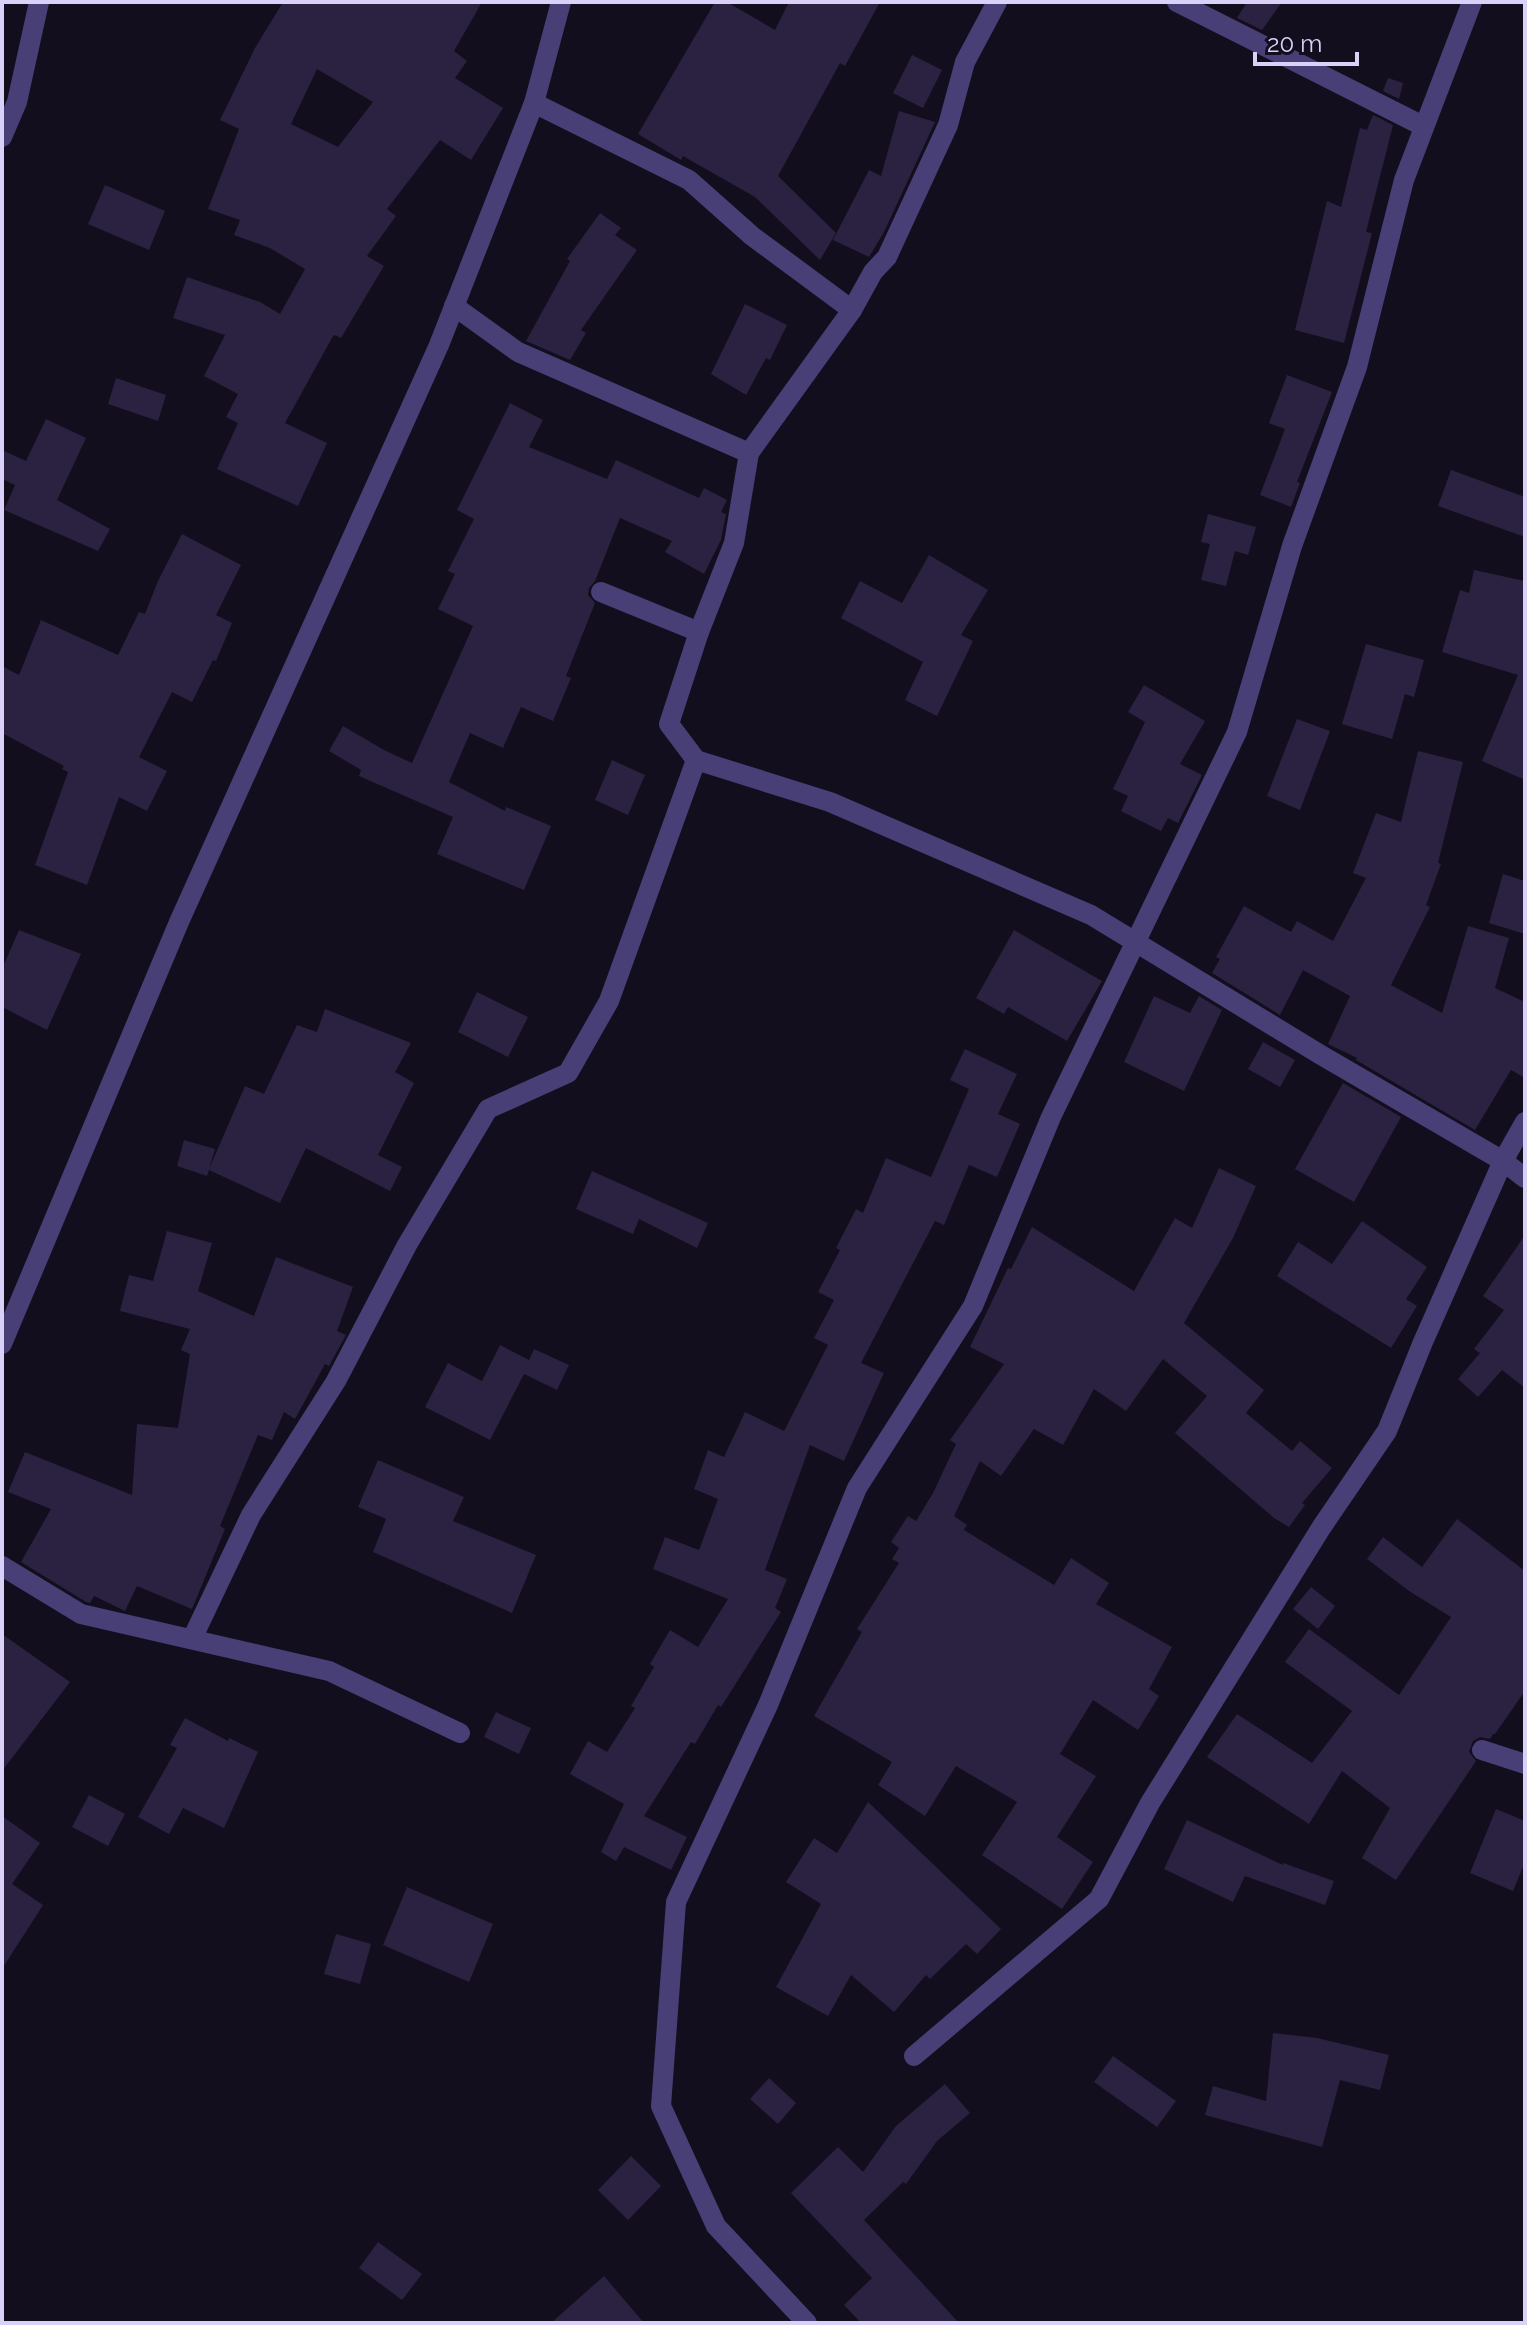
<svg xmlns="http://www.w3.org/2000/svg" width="1527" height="2325" viewBox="0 0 1527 2325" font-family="Raleway,sans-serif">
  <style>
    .building { fill: #2b2140; fill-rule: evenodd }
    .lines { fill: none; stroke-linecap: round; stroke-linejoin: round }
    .minor { stroke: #483f77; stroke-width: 20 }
  </style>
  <rect width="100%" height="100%" fill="#130e1d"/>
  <g class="building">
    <path d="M 283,2 L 482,2 L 454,51 L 467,61 L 455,78 L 503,108 L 471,160 L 440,140 L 387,209 L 396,216 L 367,256 L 384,266 L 341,338 L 334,335 L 332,338 L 285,423 L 327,443 L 298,506 L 217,469 L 238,423 L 226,417 L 238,394 L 204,376 L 225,335 L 173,318 L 187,277 L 260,302 L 280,314 L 305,269 L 270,248 L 234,235 L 240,220 L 208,209 L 239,129 L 220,120 L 255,48 ZM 317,69 L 373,102 L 338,147 L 291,124 Z"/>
    <path d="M 715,2 L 727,2 L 775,30 L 789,2 L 880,2 L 845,66 L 840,63 L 778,176 L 836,233 L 820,260 L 755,197 L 683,156 L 681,160 L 638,134 Z"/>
    <path d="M 1247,2 L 1282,2 L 1262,30 L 1237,18 Z"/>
    <path d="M 912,55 L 942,70 L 923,108 L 893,93 Z"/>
    <path d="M 1388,78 L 1403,83 L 1399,99 L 1383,91 Z"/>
    <path d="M 899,111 L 935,122 L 884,232 L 869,257 L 833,240 L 869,170 L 881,176 Z"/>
    <path d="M 1373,115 L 1393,125 L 1366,232 L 1372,233 L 1344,343 L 1295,330 L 1327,201 L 1341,207 L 1360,128 L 1367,130 Z"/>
    <path d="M 105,185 L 165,211 L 149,250 L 88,224 Z"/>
    <path d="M 600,213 L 621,228 L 615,235 L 637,250 L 581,330 L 586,333 L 570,360 L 526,341 L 570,261 L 567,259 Z"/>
    <path d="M 745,304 L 787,325 L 770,360 L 766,358 L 746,395 L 711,374 Z"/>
    <path d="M 1287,375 L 1332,392 L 1297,482 L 1300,483 L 1291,507 L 1260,495 L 1285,429 L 1269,423 Z"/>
    <path d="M 116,378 L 166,395 L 158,421 L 108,404 Z"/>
    <path d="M 510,403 L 543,420 L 529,447 L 607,479 L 616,460 L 699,498 L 704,488 L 727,500 L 721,512 L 726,514 L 721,540 L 704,574 L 665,552 L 672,541 L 620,518 L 595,581 L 589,588 L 588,595 L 595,603 L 566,676 L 571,678 L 553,721 L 521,707 L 503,748 L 470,733 L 449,782 L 505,811 L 506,807 L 551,826 L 524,890 L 437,854 L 453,817 L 359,776 L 361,770 L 329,751 L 343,726 L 384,750 L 412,763 L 473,626 L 438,609 L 455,574 L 448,571 L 474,519 L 457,510 Z"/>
    <path d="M 46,419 L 86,438 L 57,500 L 110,529 L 98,551 L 4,510 L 15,485 L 2,479 L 2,450 L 26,461 Z"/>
    <path d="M 1451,470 L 1525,497 L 1525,537 L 1438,506 Z"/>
    <path d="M 1208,514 L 1256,527 L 1248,555 L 1235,551 L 1226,586 L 1201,580 L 1210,544 L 1201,542 Z"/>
    <path d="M 182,534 L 241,565 L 216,615 L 232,623 L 216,661 L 213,660 L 192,702 L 172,692 L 139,757 L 167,771 L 147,811 L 119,797 L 87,885 L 35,865 L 68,772 L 62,769 L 64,766 L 2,733 L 2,666 L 19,675 L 41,620 L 118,655 L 139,612 L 145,614 L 158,581 Z"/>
    <path d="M 929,555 L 988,590 L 961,635 L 973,641 L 937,716 L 905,700 L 923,662 L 841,618 L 860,581 L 902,603 Z"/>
    <path d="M 1474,570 L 1525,581 L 1525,780 L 1482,761 L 1518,675 L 1442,652 L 1460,590 L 1469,593 Z"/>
    <path d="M 1366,644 L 1424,660 L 1414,697 L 1405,694 L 1392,739 L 1342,724 Z"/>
    <path d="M 1144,685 L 1205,721 L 1180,764 L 1202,775 L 1178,823 L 1168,818 L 1161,831 L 1121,811 L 1128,796 L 1113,789 L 1145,722 L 1128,712 Z"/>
    <path d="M 1297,719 L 1330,731 L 1300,810 L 1267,796 Z"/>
    <path d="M 1418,751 L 1463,762 L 1438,863 L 1441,864 L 1426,905 L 1430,907 L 1391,985 L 1442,1013 L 1468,926 L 1509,938 L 1495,988 L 1525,1002 L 1525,1078 L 1511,1070 L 1475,1130 L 1356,1060 L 1357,1058 L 1328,1044 L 1350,996 L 1303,970 L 1280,1015 L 1212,973 L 1220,959 L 1216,957 L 1244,906 L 1291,932 L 1297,921 L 1333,941 L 1366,878 L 1353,873 L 1376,813 L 1401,822 Z"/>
    <path d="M 612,760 L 645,775 L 628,815 L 595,800 Z"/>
    <path d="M 1503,874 L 1525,881 L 1525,934 L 1489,923 Z"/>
    <path d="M 19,930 L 81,954 L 47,1030 L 2,1007 L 2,969 Z"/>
    <path d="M 1014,930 L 1102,981 L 1067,1041 L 1008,1007 L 1004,1014 L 976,998 Z"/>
    <path d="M 477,992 L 528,1017 L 508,1057 L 458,1032 Z"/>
    <path d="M 1154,996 L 1190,1013 L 1199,996 L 1222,1010 L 1184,1091 L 1124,1062 Z"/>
    <path d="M 325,1009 L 411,1043 L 395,1072 L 414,1083 L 378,1155 L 402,1167 L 390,1191 L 306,1148 L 280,1203 L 209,1170 L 207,1176 L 177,1166 L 184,1140 L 215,1149 L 209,1169 L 245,1086 L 264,1094 L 297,1025 L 317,1032 Z"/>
    <path d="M 1263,1042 L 1295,1060 L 1280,1087 L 1248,1069 Z"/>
    <path d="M 965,1049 L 1017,1074 L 998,1114 L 1020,1124 L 997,1177 L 969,1165 L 944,1225 L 935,1221 L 861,1363 L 884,1373 L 844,1461 L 810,1445 L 765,1570 L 787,1579 L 775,1608 L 781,1612 L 721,1707 L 718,1705 L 695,1744 L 691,1742 L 644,1816 L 687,1837 L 671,1870 L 624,1847 L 616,1861 L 601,1852 L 624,1804 L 570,1774 L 588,1741 L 607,1752 L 635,1708 L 631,1706 L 654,1667 L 650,1664 L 670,1630 L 698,1647 L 728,1599 L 653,1569 L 665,1537 L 699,1550 L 718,1499 L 694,1489 L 708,1450 L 724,1457 L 745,1412 L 784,1431 L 828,1345 L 814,1338 L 834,1300 L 818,1292 L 840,1250 L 836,1248 L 856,1209 L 863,1213 L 886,1158 L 931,1177 L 969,1089 L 950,1080 Z"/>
    <path d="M 1343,1083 L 1401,1117 L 1354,1202 L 1295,1169 Z"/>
    <path d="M 1219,1168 L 1256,1186 L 1233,1238 L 1184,1323 L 1264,1390 L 1246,1413 L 1292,1451 L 1300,1441 L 1332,1468 L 1302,1503 L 1305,1505 L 1289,1527 L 1274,1518 L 1175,1433 L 1207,1396 L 1163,1359 L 1126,1411 L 1094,1389 L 1063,1445 L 1034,1429 L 1001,1476 L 980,1461 L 954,1516 L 967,1525 L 964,1530 L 1054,1585 L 1071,1558 L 1109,1583 L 1096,1604 L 1172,1647 L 1149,1689 L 1159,1696 L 1138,1730 L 1093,1700 L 1060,1754 L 1096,1776 L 1057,1837 L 1093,1862 L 1062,1909 L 982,1855 L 1017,1802 L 956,1766 L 925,1816 L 878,1785 L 892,1762 L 814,1716 L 862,1632 L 857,1629 L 899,1563 L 892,1559 L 899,1548 L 891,1542 L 908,1516 L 916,1521 L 933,1493 L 956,1444 L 950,1440 L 1004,1364 L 970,1347 L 1008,1268 L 1011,1269 L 1032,1227 L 1134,1291 L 1175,1218 L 1192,1228 Z"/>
    <path d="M 592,1171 L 708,1223 L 697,1248 L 639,1219 L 633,1234 L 576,1209 Z"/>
    <path d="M 1362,1221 L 1427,1267 L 1406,1299 L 1417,1306 L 1391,1348 L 1277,1276 L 1298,1242 L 1332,1264 Z"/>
    <path d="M 167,1231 L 212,1243 L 198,1291 L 254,1316 L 276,1257 L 353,1287 L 337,1331 L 346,1335 L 329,1366 L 325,1364 L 295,1419 L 284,1412 L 272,1440 L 258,1435 L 220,1526 L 225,1529 L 192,1609 L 137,1586 L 125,1611 L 94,1596 L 90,1603 L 86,1602 L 21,1562 L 51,1509 L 8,1492 L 25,1452 L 132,1495 L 137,1424 L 178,1428 L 190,1354 L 181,1350 L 190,1329 L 120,1311 L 129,1275 L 153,1281 Z"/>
    <path d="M 1525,1235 L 1525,1388 L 1502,1370 L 1478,1397 L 1458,1379 L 1480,1353 L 1474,1349 L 1504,1310 L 1483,1296 Z"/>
    <path d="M 500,1345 L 529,1360 L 534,1349 L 569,1365 L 557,1390 L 524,1374 L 490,1440 L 425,1407 L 448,1363 L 482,1381 Z"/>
    <path d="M 378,1460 L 464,1497 L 453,1521 L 536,1555 L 512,1613 L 373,1552 L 386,1519 L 358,1507 Z"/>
    <path d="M 1457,1519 L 1525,1571 L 1525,1691 L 1495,1734 L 1493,1734 L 1490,1739 L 1480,1737 L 1473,1741 L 1469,1752 L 1476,1761 L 1396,1880 L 1362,1858 L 1390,1808 L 1342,1771 L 1309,1824 L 1207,1757 L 1237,1714 L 1312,1763 L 1352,1711 L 1285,1662 L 1309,1629 L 1399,1695 L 1451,1617 L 1409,1591 L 1367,1559 L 1383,1537 L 1422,1567 Z"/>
    <path d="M 1311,1587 L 1335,1606 L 1318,1629 L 1293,1609 Z"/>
    <path d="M 2,1634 L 70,1682 L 2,1771 Z"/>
    <path d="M 496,1712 L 531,1728 L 519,1754 L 484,1737 Z"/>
    <path d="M 185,1718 L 228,1741 L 229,1738 L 258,1752 L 224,1828 L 183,1808 L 169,1834 L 138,1817 L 177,1748 L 170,1745 Z"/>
    <path d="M 89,1795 L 125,1814 L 108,1846 L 72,1827 Z"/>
    <path d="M 868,1802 L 1001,1929 L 977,1954 L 966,1944 L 930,1979 L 926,1975 L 894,2012 L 851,1975 L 828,2016 L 776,1987 L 821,1904 L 786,1882 L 814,1838 L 837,1853 Z"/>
    <path d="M 1496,1809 L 1525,1821 L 1525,1862 L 1513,1891 L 1470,1873 Z"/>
    <path d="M 2,1816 L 40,1843 L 12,1884 L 43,1905 L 2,1969 Z"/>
    <path d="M 1187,1820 L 1283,1865 L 1283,1863 L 1334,1881 L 1325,1905 L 1245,1876 L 1233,1902 L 1164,1869 Z"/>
    <path d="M 407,1887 L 493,1924 L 469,1982 L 383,1945 Z"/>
    <path d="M 336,1934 L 371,1944 L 360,1984 L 324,1974 Z"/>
    <path d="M 1273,2033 L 1317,2038 L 1389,2055 L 1380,2090 L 1340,2080 L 1322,2147 L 1205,2115 L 1213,2086 L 1266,2101 Z"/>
    <path d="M 1113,2056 L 1176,2101 L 1157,2127 L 1094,2082 Z"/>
    <path d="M 769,2078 L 796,2103 L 778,2124 L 750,2099 Z"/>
    <path d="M 945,2084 L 970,2113 L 937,2141 L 906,2184 L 903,2182 L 864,2220 L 959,2323 L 861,2323 L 844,2305 L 872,2278 L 791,2193 L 838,2147 L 863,2172 L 896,2126 Z"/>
    <path d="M 631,2156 L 661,2186 L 628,2220 L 598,2190 Z"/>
    <path d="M 378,2242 L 422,2274 L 402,2300 L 359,2268 Z"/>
    <path d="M 604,2276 L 644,2323 L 551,2323 Z"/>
  </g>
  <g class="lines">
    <g class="minor">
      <path d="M 1177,2 L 1423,126"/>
      <path d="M 534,103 L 689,180 L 752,236 L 852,310 L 873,272 L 887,257 L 948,125 L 965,62 L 997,2"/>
      <path d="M 2,137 L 17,102 L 39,2"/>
      <path d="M 454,306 L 518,352 L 749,453"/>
      <path d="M 601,592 L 699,632"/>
      <path d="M 696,760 L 830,802 L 1091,915 L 1321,1055 L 1503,1161 L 1525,1178"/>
      <path d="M 2,1344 L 179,922 L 439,345 L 534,103 L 561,2"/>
      <path d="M 2,1566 L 81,1614 L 329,1671 L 460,1733"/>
      <path d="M 192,1639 L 251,1515 L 336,1381 L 407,1245 L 488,1109 L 568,1073 L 609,1001 L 696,760 L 669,724 L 699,632 L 734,543 L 749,453 L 852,310"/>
      <path d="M 1482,1750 L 1525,1764"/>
      <path d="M 914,2056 L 1099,1899 L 1150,1803 L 1321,1528 L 1387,1431 L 1423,1342 L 1503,1161 L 1525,1122"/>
      <path d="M 807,2323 L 716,2226 L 661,2106 L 676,1902 L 768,1705 L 857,1488 L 973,1306 L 1051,1117 L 1237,732 L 1292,546 L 1357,367 L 1404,180 L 1472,2"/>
    </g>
  </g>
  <rect width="1527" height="2325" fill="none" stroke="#dad1f9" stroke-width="8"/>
  <path d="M1255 52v12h102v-12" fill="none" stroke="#dad1f9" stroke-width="4"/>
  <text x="1267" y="52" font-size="24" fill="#dad1f9" stroke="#130e1d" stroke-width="6" paint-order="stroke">20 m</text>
</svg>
